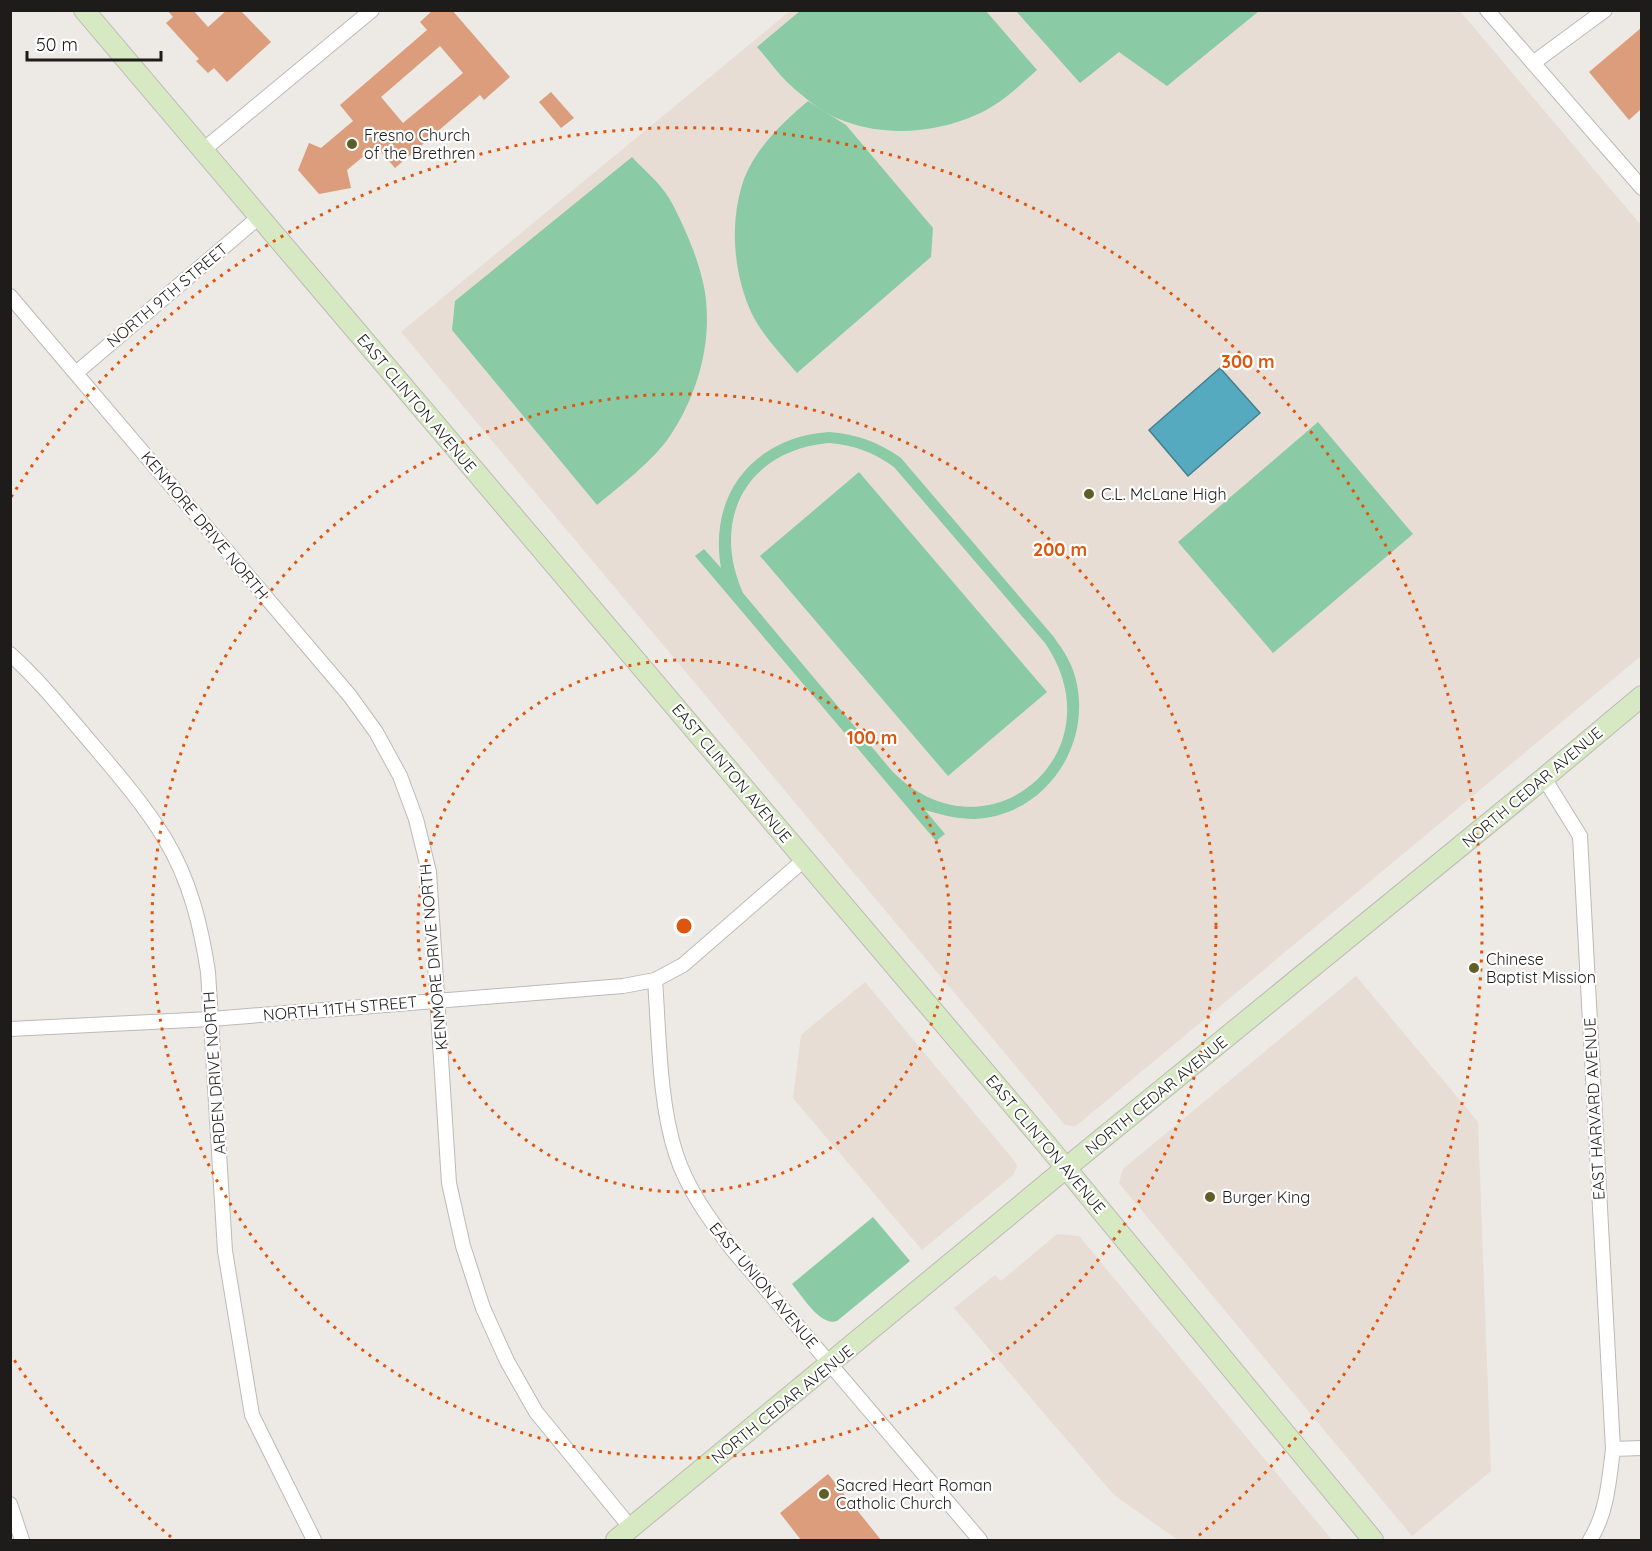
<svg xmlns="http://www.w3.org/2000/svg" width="1652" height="1551" viewBox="0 0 1652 1551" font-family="Quicksand,sans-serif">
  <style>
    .built { fill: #e7ddd4 }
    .green { fill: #8acaa4; fill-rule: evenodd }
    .water { fill: #55aac0; stroke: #447f8e; stroke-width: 1.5 }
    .building { fill: #db9d7b; fill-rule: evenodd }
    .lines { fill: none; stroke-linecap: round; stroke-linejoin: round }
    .street-casing { stroke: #bdb9b6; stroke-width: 16 }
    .secondary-casing { stroke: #bdb9b6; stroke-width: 22 }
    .street { stroke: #fff; stroke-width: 14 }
    .secondary { stroke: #d6e9c3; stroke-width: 20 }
    .ring { fill: none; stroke: #de560d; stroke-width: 3; stroke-dasharray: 3 6 }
    .poi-dot { fill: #615d29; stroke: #fff; stroke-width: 2 }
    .labels { text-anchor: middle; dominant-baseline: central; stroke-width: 4.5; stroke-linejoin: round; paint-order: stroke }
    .poi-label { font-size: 16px; fill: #1e1c1b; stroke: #fff; text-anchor: start }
    .street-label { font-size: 16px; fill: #1e1c1b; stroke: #fff }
    .centre { fill: #de560d; stroke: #fff; stroke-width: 3 }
    .ring-label { font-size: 18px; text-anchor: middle; font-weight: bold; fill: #de560d; stroke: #fff; stroke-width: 4.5; stroke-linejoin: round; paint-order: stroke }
  </style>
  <rect width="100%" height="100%" fill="#ede9e5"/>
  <g class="built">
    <path d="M 790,11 L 1460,11 L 1641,225 L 1641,656 L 1076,1126 L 1065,1125 L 401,332 Z"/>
    <path d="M 1356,976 L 1478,1122 L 1491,1471 L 1412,1536 L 1119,1183 L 1123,1169 Z"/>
    <path d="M 865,982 L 1016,1163 L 1017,1167 L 1013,1175 L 922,1250 L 793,1098 L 801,1035 Z"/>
    <path d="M 1057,1234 L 1079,1236 L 1332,1540 L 1178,1540 L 1114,1495 L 954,1308 L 995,1275 L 1001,1281 Z"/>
  </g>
  <g class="green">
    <path d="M 800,11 L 986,11 L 1037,70 C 1019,86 1001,104 978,114 C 937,133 886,137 844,121 C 824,114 802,96 787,82 C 776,71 767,58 757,47 Z"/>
    <path d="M 1016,11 L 1259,11 L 1167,86 L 1119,52 L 1080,83 Z"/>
    <path d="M 808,101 L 846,125 L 933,228 L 931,257 L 797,373 C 781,354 763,336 752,314 C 733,273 729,222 744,179 C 756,148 783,122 808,101 Z"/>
    <path d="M 632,157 C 644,170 660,183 669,198 C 684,224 704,271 706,301 C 711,348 696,397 670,436 C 655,459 619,487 597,505 L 452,330 L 455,301 Z"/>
    <path d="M 1318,422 L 1413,534 L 1273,653 L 1178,542 Z"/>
    <path d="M 829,432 C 857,434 878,442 901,458 L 1053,636 C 1064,651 1074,666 1077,685 C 1090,750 1042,816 975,819 C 957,819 942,815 925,810 L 945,834 L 936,841 L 695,556 L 704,549 L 721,568 C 708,493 755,437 829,432 ZM 829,443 C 854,445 873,452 894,467 L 1045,643 C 1121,754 985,866 892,771 L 743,593 C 710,519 747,450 829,443 Z"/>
    <path d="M 859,472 L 1047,692 L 948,776 L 760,556 Z"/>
    <path d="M 873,1217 L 910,1261 L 837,1321 C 821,1327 802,1296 792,1284 Z"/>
  </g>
  <path class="water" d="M 1220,368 L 1260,413 L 1188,476 L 1149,430 Z"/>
  <g class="building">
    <path d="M 167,10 L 193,10 L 208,27 L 227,10 L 240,10 L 271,42 L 227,82 L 214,68 L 208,73 L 196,61 L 199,59 L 166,23 L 173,17 Z"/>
    <path d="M 433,10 L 452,10 L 510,77 L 484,100 L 480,95 L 395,168 L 376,146 L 347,170 L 351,188 L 319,194 L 298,170 L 309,143 L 321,148 L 353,121 L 340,105 L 427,30 L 420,22 ZM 440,46 L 463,73 L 403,123 L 381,97 Z"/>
    <path d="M 1641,28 L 1641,109 L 1629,120 L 1589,72 Z"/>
    <path d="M 551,92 L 574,118 L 561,128 L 539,102 Z"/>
    <path d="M 828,1474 L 881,1540 L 801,1540 L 780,1513 Z"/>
  </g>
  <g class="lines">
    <g class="street-casing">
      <g id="street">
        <path d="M 1487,10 L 1642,188"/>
        <path d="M 1533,63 L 1605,10"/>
        <path d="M 202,151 L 372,10"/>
        <path d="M 10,296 L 350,696 L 376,732 L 400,776 L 416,819 L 429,872 L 449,1183 L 463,1246 L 483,1308 L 507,1361 L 536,1412 L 631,1528"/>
        <path d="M 76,373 L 259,217"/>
        <path d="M 10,654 C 39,680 62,709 87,738 C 114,770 143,803 165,839 C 190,880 201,926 208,972 L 225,1251 L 252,1415 L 314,1540"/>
        <path d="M 1544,778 L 1580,836 L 1613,1449"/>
        <path d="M 655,980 C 659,1034 659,1103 676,1154 C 687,1189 710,1220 732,1249 L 980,1540"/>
        <path d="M 10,1029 L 211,1019 L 623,986 L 655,980 L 683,965 L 805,859"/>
        <path d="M 10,1504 L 22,1540"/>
        <path d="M 1590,1540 C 1607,1513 1609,1481 1613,1449 L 1642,1448"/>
      </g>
    </g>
    <g class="secondary-casing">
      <g id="secondary">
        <path d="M 84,10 L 1046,1144 L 1373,1540"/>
        <path d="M 616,1540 L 1066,1168 L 1544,778 L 1642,696"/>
      </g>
    </g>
    <use href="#street" class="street"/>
    <use href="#secondary" class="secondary"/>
  </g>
  <g class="ring">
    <circle cx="684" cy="926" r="266"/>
    <circle cx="684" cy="926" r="532"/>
    <path d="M171 1537A798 798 0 0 1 11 1355M11 497A798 798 0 1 1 1197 1537"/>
  </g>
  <g class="poi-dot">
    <circle cx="352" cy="144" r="6"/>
    <circle cx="1089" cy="494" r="6"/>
    <circle cx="1474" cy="968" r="6"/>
    <circle cx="1210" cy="1197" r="6"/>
    <circle cx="824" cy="1494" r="6"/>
  </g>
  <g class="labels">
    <g class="poi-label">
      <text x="364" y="135">Fresno Church<tspan x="364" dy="18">of the Brethren</tspan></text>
      <text x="1101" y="494">C.L. McLane High</text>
      <text x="1486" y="959">Chinese<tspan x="1486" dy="18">Baptist Mission</tspan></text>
      <text x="1222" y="1197">Burger King</text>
      <text x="836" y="1485">Sacred Heart Roman<tspan x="836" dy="18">Catholic Church</tspan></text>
    </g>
    <g class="street-label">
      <text transform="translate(167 295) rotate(-40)">NORTH 9TH STREET</text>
      <text transform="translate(417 403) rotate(50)">EAST CLINTON AVENUE</text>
      <text transform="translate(205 525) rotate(50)">KENMORE DRIVE NORTH</text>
      <text transform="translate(732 773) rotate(50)">EAST CLINTON AVENUE</text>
      <text transform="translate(1532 787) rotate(-40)">NORTH CEDAR AVENUE</text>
      <text transform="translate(433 957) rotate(-95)">KENMORE DRIVE NORTH</text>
      <text transform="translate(340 1008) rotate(-5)">NORTH 11TH STREET</text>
      <text transform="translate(214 1073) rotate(-94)">ARDEN DRIVE NORTH</text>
      <text transform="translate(1156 1095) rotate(-39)">NORTH CEDAR AVENUE</text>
      <text transform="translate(1594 1109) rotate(-93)">EAST HARVARD AVENUE</text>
      <text transform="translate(1046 1144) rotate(50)">EAST CLINTON AVENUE</text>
      <text transform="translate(764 1285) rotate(50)">EAST UNION AVENUE</text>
      <text transform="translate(782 1404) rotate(-39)">NORTH CEDAR AVENUE</text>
    </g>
  </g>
  <circle cx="684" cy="926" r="9" class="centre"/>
  <g class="ring-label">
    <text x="1248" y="368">300 m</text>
    <text x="1060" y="556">200 m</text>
    <text x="872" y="744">100 m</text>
  </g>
  <rect width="1652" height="1551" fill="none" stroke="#1e1c1b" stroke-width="24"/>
  <path d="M27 51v9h134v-9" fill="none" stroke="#1e1c1b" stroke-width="3"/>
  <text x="36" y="51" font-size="18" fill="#1e1c1b" stroke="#ffffff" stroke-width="4.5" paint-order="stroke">50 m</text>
</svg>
